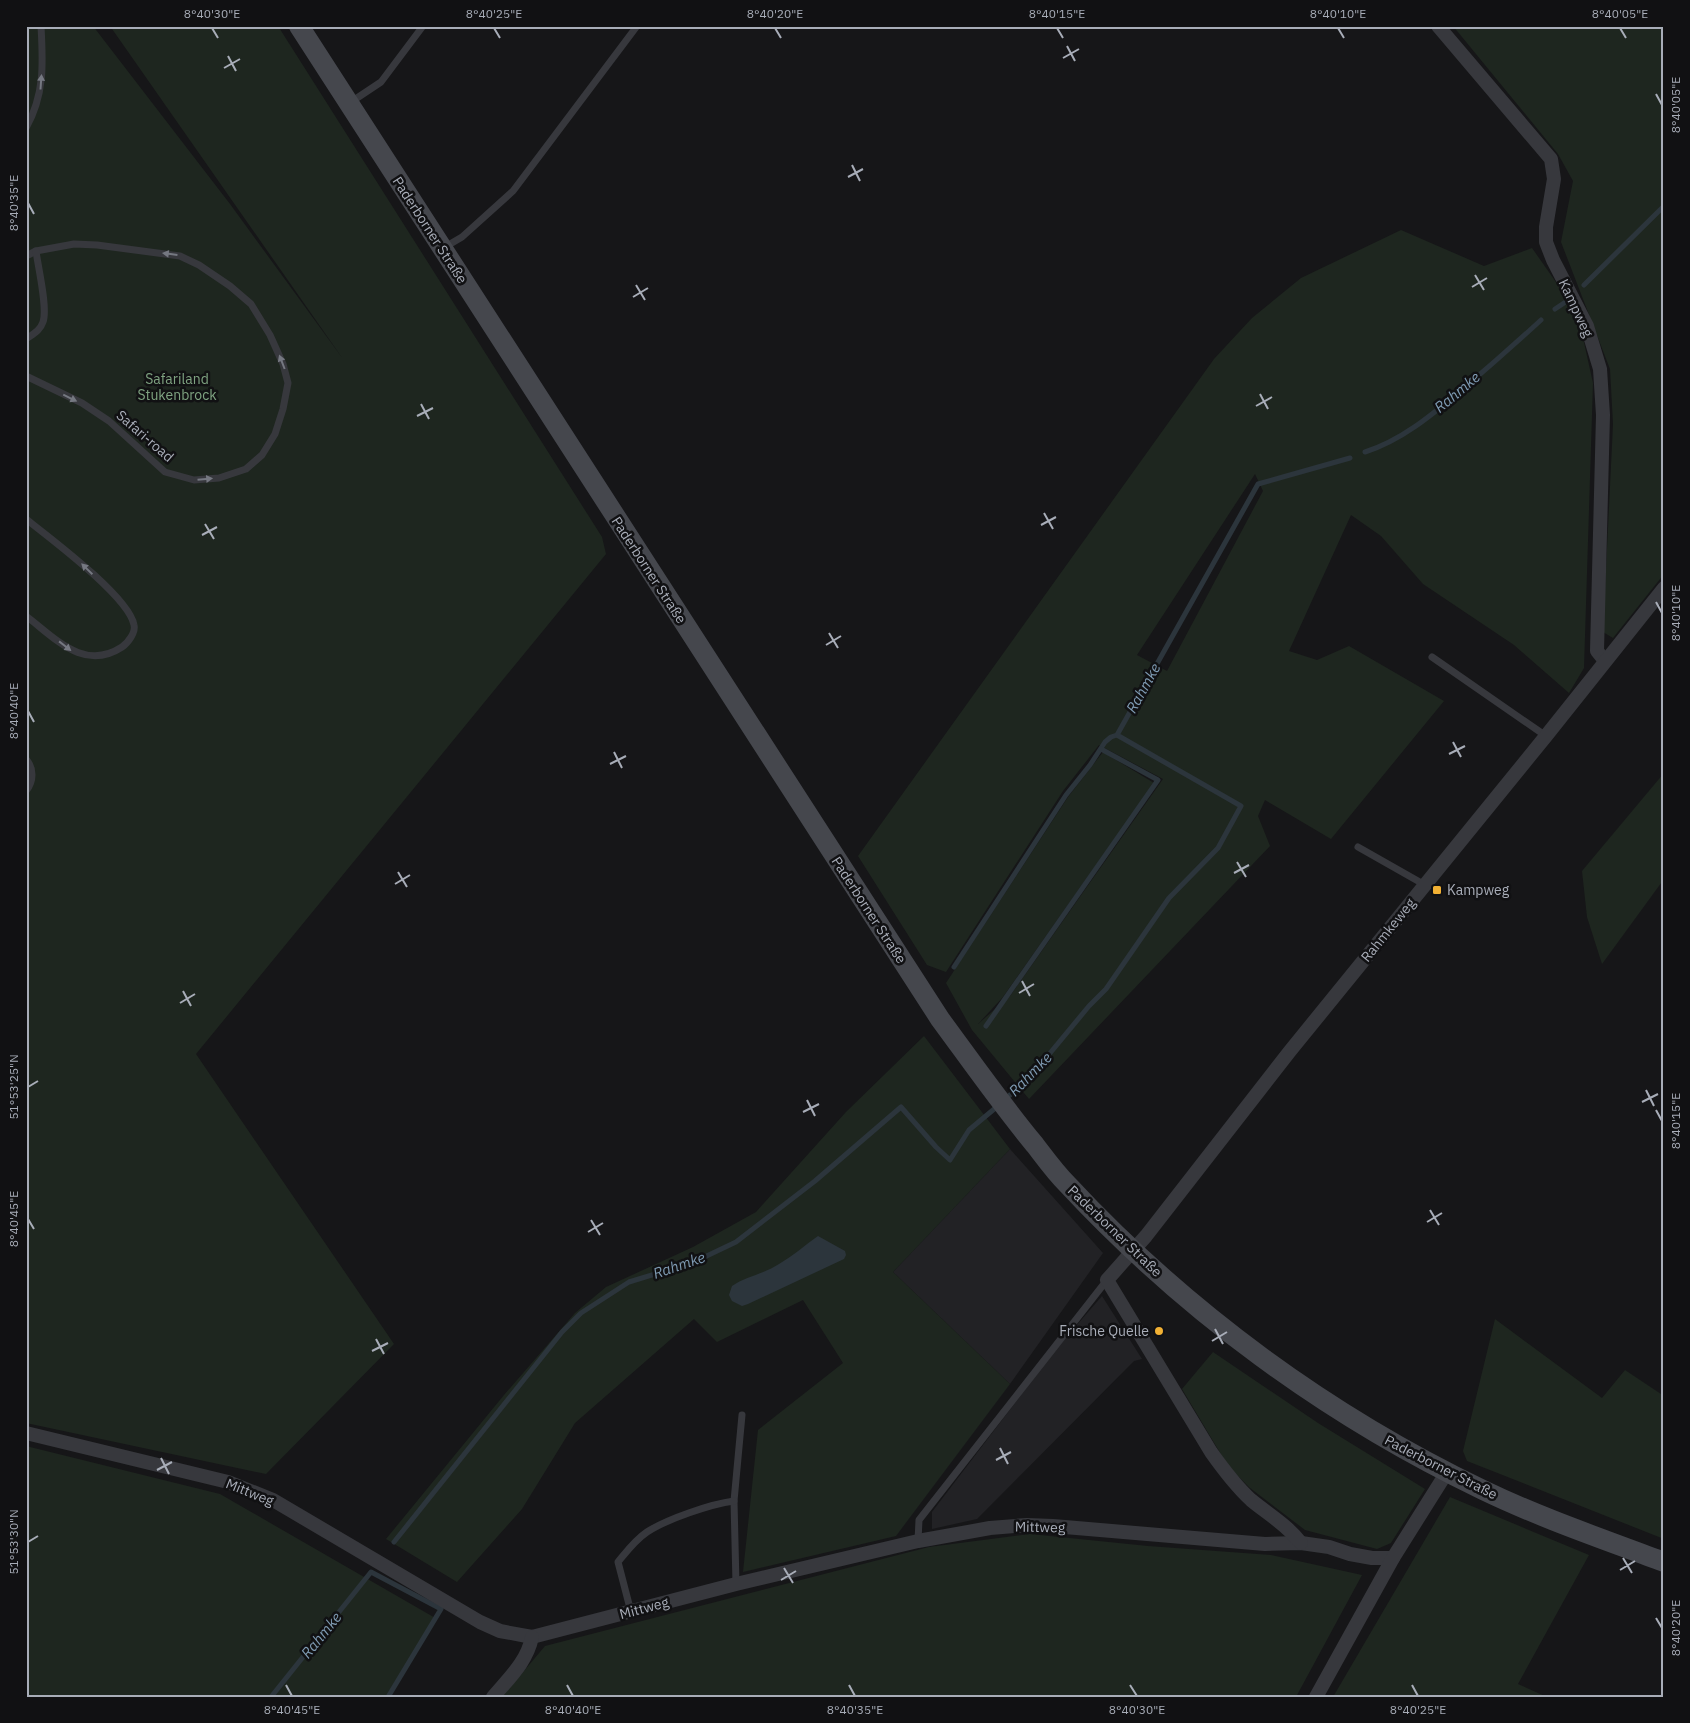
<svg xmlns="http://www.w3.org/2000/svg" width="1690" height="1723" viewBox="0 0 1690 1723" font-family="'IBM Plex Sans',sans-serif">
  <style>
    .built { fill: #222225 }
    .green { fill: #1e261f; fill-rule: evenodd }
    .water { fill: #2c353c }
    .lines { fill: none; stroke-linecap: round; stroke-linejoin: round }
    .stream { stroke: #2c353c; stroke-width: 5 }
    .service { stroke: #37383d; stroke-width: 7 }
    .minor { stroke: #37383d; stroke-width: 14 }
    .secondary { stroke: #45474d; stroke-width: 20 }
    .oneway { fill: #757881 }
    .ticks { fill: none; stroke: #a8adb8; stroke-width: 2 }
    .poi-dot { fill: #f2b134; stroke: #111113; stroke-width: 2 }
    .labels { text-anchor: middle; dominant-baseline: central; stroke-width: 5; stroke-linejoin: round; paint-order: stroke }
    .street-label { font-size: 14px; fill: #a8adb8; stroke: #111113 }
    .park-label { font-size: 14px; fill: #7fa381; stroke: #111113 }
    .poi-label { font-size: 14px; fill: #a8adb8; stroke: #111113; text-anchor: start }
    .water-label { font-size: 15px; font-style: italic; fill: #7f9bb3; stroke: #111113 }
    .neatline { fill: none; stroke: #a8adb8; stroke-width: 2 }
    .ticks-label { font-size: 12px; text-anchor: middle; fill: #a8adb8 }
  </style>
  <rect width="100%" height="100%" fill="#161618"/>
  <g class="built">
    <path d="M 1010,1149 L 1103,1253 L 1010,1384 L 893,1272 Z"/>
    <path d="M 1102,1296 L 1142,1359 L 1134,1361 L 977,1519 L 932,1529 L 932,1512 L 1056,1349 Z"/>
  </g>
  <g class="green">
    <path d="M 26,26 L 93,26 L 230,204 L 343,359 L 110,26 L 278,26 L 602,537 L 606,554 L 196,1054 L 394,1344 L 266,1474 L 26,1423 Z"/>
    <path d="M 1453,26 L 1664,26 L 1664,574 L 1613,638 L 1603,632 L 1613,424 L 1610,369 L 1561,242 L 1573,181 L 1558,154 Z"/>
    <path d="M 1401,230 L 1484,266 L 1532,248 L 1565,295 L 1583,338 L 1593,383 L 1584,668 L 1569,693 L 1514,645 L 1423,584 L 1381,536 L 1351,515 L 1289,651 L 1317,660 L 1349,646 L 1444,701 L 1331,839 L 1265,800 L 1258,816 L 1270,846 L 1029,1099 L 972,1030 L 946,983 L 1068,797 L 1103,752 L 1154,783 L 1003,997 L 978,1024 L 1010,996 L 1163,779 L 1099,745 L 1063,791 L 946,972 L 927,965 L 858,856 L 1214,359 L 1252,318 L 1301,278 ZM 1255,474 L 1263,491 L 1167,671 L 1137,655 Z"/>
    <path d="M 1664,773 L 1664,879 L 1602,964 L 1587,917 L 1582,871 Z"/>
    <path d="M 924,1036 L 1010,1149 L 893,1272 L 1010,1384 L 896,1536 L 743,1572 L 758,1430 L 843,1363 L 803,1300 L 717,1342 L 694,1319 L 575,1423 L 522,1509 L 457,1582 L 386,1539 L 504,1395 L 575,1313 L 606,1287 L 693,1247 L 756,1212 L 846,1112 Z"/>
    <path d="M 1495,1319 L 1602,1398 L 1625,1370 L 1664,1396 L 1664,1539 L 1467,1461 L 1463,1451 Z"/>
    <path d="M 1213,1352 L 1318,1423 L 1425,1489 L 1391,1543 L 1377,1549 L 1305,1530 L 1250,1488 L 1228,1466 L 1182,1389 Z"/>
    <path d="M 26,1446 L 220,1494 L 437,1619 L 390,1697 L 26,1697 Z"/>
    <path d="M 1450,1497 L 1589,1555 L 1518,1684 L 1547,1697 L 1333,1697 Z"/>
    <path d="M 1030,1534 L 1148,1546 L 1271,1555 L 1362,1575 L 1296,1697 L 502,1697 L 545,1646 L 929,1547 Z"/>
  </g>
  <path class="water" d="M 818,1236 L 845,1251 L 846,1255 L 844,1259 L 748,1304 L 742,1306 L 732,1301 L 729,1295 L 732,1286 C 746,1276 764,1274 779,1264 C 793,1256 805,1245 818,1236 Z"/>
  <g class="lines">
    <g class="stream">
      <path d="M 1584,285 L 1664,206"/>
      <path d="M 1555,309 L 1564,303"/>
      <path d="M 1365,452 C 1403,440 1434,413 1464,388 C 1490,366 1516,343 1541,320"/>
      <path d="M 954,967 L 1066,795 L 1090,765 L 1105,742 L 1111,737 L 1117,735"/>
      <path d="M 986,1026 L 1158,780 L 1101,749"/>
      <path d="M 1005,1099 L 1027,1081 L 1089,1006 L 1106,989 L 1169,898 L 1218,848 L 1241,806 L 1117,735 L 1258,484 L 1350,458"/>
      <path d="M 394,1542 L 562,1332 L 581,1313 L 629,1282 L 694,1262 L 736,1242 L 815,1181 L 901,1107 L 936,1147 L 950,1160 L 969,1130 L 999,1105"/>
      <path d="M 271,1697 L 371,1572 L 441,1609 L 388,1697"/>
    </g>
    <g class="service">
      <path d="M 351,102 L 381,82 L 423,26"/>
      <path d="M 26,128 C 45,94 43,63 41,26"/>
      <path d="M 445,247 L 462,237 L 513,191 L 637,26"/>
      <path d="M 26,256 L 36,251 L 74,244 L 97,245 L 180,256 L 199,265 L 230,286 L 251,304 L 270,335 L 283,364 L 288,383 L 283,409 L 275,434 L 262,455 L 246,469 L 219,478 L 194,480 L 165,472 L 109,421 L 82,403 L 26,376"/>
      <path d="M 26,339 C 33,334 40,331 43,322 C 48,308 38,267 36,251"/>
      <path d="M 26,519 C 50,538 129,597 134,625 C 136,632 128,643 122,647 C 84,672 55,638 26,616"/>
      <path d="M 1432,657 L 1546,736"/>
      <path d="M 26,759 C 34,768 34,781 26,791"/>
      <path d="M 1358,847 L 1425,885"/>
      <path d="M 918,1541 L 919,1520 L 1107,1280"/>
      <path d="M 736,1584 L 734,1501 L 742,1415"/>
      <path d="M 631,1612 L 618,1562 C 627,1551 635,1540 647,1532 C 667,1519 711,1504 734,1501"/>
    </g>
    <g class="minor">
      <path d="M 1438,26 L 1551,159 L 1554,179 L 1546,227 L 1546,242 L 1553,260 L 1587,326 L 1600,369 L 1603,415 L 1597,651 L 1605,661"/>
      <path d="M 26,1433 L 228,1482 L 273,1500 L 480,1622 L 500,1631 L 532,1637 L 736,1584 L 918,1541 L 990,1528 L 1027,1525 L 1053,1526 L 1265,1544 L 1301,1543 L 1329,1547 L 1350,1554 L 1372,1558 L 1393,1558"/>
      <path d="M 1301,1543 C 1287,1525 1268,1514 1251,1500 C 1236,1486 1223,1469 1211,1452 L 1107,1280 L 1146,1236 L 1290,1051 L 1546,736 L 1664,588"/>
      <path d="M 493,1697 C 509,1678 527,1662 532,1637"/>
      <path d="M 1316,1697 L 1393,1558 L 1447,1472"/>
    </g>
    <path class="secondary" d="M 299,26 L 940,1019 C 971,1061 1001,1104 1035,1145 C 1045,1158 1055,1172 1067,1184 C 1185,1311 1327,1415 1483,1490 C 1541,1518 1603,1539 1664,1562"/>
  </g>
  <defs><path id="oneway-solid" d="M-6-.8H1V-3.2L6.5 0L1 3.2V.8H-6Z" transform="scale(1.25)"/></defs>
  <g class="oneway">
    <use href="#oneway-solid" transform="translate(41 82) rotate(-86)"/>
    <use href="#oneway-solid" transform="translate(170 254) rotate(-173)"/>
    <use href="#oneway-solid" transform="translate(282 362) rotate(-111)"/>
    <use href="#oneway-solid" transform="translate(70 398) rotate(26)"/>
    <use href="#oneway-solid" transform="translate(205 479) rotate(-5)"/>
    <use href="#oneway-solid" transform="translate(87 569) rotate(-136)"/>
    <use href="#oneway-solid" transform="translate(65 646) rotate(38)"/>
  </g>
  <path class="ticks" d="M 212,28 L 218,38M 494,28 L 500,38M 775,28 L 781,38M 1057,28 L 1063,38M 1338,28 L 1344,38M 1620,28 L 1626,38M 1067,46 L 1075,61M 228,56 L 236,71M 1063,58 L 1079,49M 224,68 L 240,59M 1656,94 L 1662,105M 852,165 L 860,181M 848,177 L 863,169M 28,203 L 34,214M 1475,275 L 1484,290M 636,285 L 645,300M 1472,287 L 1487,278M 633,297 L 648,288M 1260,394 L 1268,409M 421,404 L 429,419M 1256,406 L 1272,397M 417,416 L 433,408M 1044,513 L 1053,529M 205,524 L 214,539M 1041,525 L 1056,517M 202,535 L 217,527M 1656,602 L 1662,613M 829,633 L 838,648M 826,645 L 841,636M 28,711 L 34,722M 1453,742 L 1461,757M 614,752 L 622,768M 1449,754 L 1465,746M 610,764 L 626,756M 1237,862 L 1246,877M 398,872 L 407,887M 1234,873 L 1249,865M 395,884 L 410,875M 1022,981 L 1030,996M 183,991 L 191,1006M 1019,993 L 1034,984M 180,1003 L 195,994M 28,1087 L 38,1081M 1646,1090 L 1654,1106M 807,1100 L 815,1116M 1642,1102 L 1658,1094M 1656,1110 L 1662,1121M 803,1112 L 819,1104M 1430,1210 L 1439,1225M 28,1219 L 34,1229M 591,1220 L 600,1235M 1427,1222 L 1442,1213M 588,1232 L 603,1223M 1215,1329 L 1223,1344M 376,1339 L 384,1354M 1212,1341 L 1227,1332M 372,1351 L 388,1343M 1000,1448 L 1008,1464M 161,1458 L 169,1474M 996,1460 L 1011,1452M 157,1470 L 172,1462M 28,1542 L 38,1536M 1623,1558 L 1632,1573M 784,1568 L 793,1583M 1620,1570 L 1635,1561M 781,1580 L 796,1571M 1656,1618 L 1662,1628M 286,1685 L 292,1696M 567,1685 L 573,1696M 849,1685 L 855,1696M 1130,1685 L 1137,1696M 1412,1685 L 1418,1696"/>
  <g class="poi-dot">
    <rect x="1432" y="885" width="10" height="10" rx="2.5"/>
    <circle cx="1159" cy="1331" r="5"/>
  </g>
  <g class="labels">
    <g class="street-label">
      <text transform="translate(430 230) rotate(57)">Paderborner Straße</text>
      <text transform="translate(1576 308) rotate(65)">Kampweg</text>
      <text transform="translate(145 436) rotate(41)">Safari-road</text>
      <text transform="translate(649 570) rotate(57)">Paderborner Straße</text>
      <text transform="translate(869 910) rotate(57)">Paderborner Straße</text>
      <text transform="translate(1388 930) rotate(-51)">Rahmkeweg</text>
      <text transform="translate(1115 1231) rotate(44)">Paderborner Straße</text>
      <text transform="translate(1441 1467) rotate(27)">Paderborner Straße</text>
      <text transform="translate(250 1492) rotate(22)">Mittweg</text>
      <text transform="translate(1040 1527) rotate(1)">Mittweg</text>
      <text transform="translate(644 1608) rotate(-15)">Mittweg</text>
    </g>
    <g class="park-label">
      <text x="177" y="379">Safariland<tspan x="177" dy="16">Stukenbrock</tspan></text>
    </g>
    <g class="poi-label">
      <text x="1447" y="890">Kampweg</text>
      <text x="1149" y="1331" text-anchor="end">Frische Quelle</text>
    </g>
    <g class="water-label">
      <text transform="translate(1457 392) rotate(-40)">Rahmke</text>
      <text transform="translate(1143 688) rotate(-61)">Rahmke</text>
      <text transform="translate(1030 1074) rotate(-46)">Rahmke</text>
      <text transform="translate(679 1265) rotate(-19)">Rahmke</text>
      <text transform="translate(321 1635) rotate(-51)">Rahmke</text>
    </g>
  </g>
  <rect width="1690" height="1723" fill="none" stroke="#111113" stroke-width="55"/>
  <rect x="28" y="28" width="1634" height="1668" class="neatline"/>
  <g class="ticks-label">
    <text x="212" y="18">8°40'30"E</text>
    <text x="494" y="18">8°40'25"E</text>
    <text x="775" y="18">8°40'20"E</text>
    <text x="1057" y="18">8°40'15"E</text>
    <text x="1338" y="18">8°40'10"E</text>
    <text x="1620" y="18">8°40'05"E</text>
    <text transform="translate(1676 105) rotate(-90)" y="4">8°40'05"E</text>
    <text transform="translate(14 203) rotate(-90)" y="4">8°40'35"E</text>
    <text transform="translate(1676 613) rotate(-90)" y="4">8°40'10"E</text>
    <text transform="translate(14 711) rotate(-90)" y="4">8°40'40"E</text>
    <text transform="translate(14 1087) rotate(-90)" y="4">51°53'25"N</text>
    <text transform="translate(1676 1121) rotate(-90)" y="4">8°40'15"E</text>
    <text transform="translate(14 1219) rotate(-90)" y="4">8°40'45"E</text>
    <text transform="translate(14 1542) rotate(-90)" y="4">51°53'30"N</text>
    <text transform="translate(1676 1628) rotate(-90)" y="4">8°40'20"E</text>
    <text x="292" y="1714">8°40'45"E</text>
    <text x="573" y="1714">8°40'40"E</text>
    <text x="855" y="1714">8°40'35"E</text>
    <text x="1137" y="1714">8°40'30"E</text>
    <text x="1418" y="1714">8°40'25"E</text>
  </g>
</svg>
